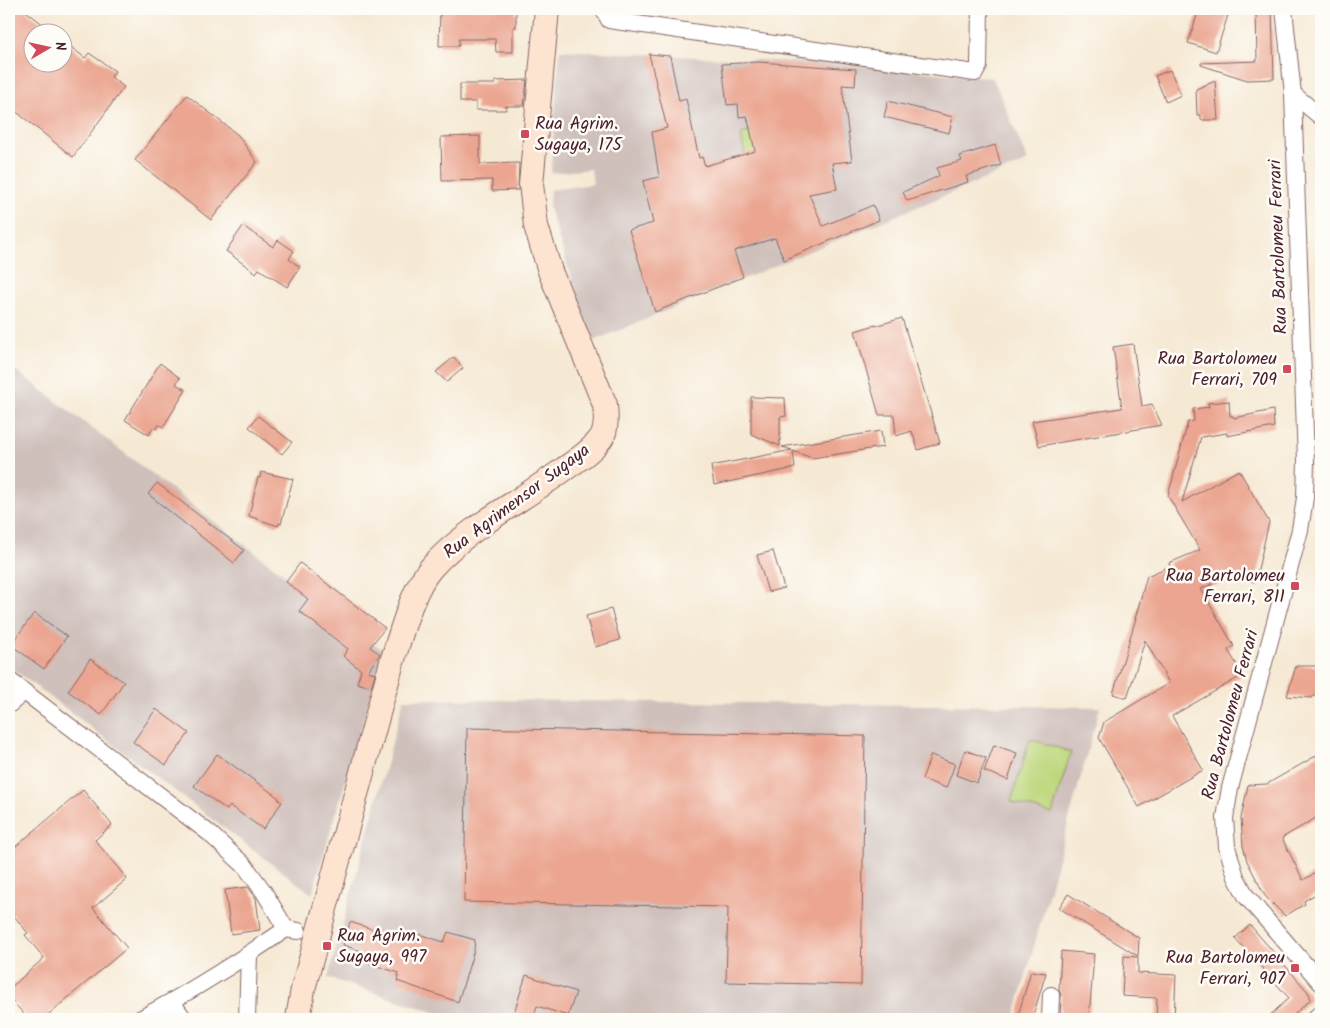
<svg xmlns="http://www.w3.org/2000/svg" width="1330" height="1028" font-family="Kalam,sans-serif">
<style>
.industrial{fill:#cfc0bb}
.green{fill:#bdd77c;stroke:#847b54}
.building{fill:#eba590}
.lines{fill:none;stroke-linecap:round;stroke-linejoin:round}
.street-casing{stroke:#866666;stroke-width:18}
.secondary-casing{stroke:#866666;stroke-width:26}
.street{stroke:#fff;stroke-width:16}
.secondary{stroke:#fde4d1;stroke-width:24}
.poi-dot{fill:#d1495b;stroke:#fdfcf7;stroke-width:2}
.labels{text-anchor:middle;dominant-baseline:central;stroke-width:5;stroke-linejoin:round;paint-order:stroke}
.poi-label{font-size:18px;fill:#4a1f2b;stroke:#fdfcf7;text-anchor:end}
.street-label{font-size:18px;fill:#4a1f2b;stroke:#fdfcf7}
</style>
<rect width="100%" height="100%" fill="#fdfcf7"/>
<filter id="ink" filterUnits="userSpaceOnUse"><feTurbulence type="fractalNoise" baseFrequency=".02" numOctaves="2"/><feDisplacementMap in="SourceGraphic" scale="10" xChannelSelector="R" yChannelSelector="G"/><feConvolveMatrix kernelMatrix="1 2 1 2 8 2 1 2 1" color-interpolation-filters="sRGB"/></filter>
<filter id="wash" filterUnits="userSpaceOnUse"><feTurbulence type="fractalNoise" baseFrequency=".0096" numOctaves="4" result="noise"/><feDisplacementMap in="SourceGraphic" scale="20" xChannelSelector="R" yChannelSelector="G"/><feGaussianBlur stdDeviation="1.12" result="paint"/><feColorMatrix in="noise" values="0 0 0 0 0 0 0 0 0 0 0 0 0 0 0 0 0 1.4 0 .05"/><feComposite in="paint" operator="in"/></filter>
<g filter="url(#wash)">
<rect width="100%" height="100%" fill="#f6e9d4"/>
<!-- industrial -->
<g class="industrial">
<path d="M 560,50 L 838,64 L 993,78 L 1028,161 L 593,341 L 590,335 L 549,208 L 550,190 L 593,184 L 591,169 L 551,173 L 556,97 Z"/>
<path d="M 9,365 L 384,651 L 312,894 L 9,666 Z"/>
<path d="M 404,699 L 1100,707 L 1014,1019 L 456,1019 L 328,978 Z"/>
</g>
<!-- green -->
<g class="green">
<path d="M 763,129 L 748,172 L 741,134 Z"/>
<path d="M 1030,739 L 1071,752 L 1052,814 L 1011,802 Z"/>
</g>
<g id="blocks">
<!-- building -->
<g class="building">
<path d="M 9,9 L 23,9 L 53,32 L 32,32 L 32,62 L 62,62 L 62,40 L 85,58 L 89,53 L 115,71 L 111,77 L 124,87 L 73,157 L 9,106 Z"/>
<path d="M 440,9 L 516,9 L 516,27 L 513,27 L 513,52 L 496,52 L 495,39 L 459,39 L 459,46 L 439,46 Z"/>
<path d="M 1199,9 L 1230,9 L 1216,52 L 1188,43 Z"/>
<path d="M 1256,9 L 1272,9 L 1274,79 L 1247,80 L 1201,65 L 1201,63 L 1257,61 Z"/>
<path d="M 649,54 L 670,56 L 679,101 L 686,99 L 699,158 L 702,157 L 705,166 L 755,151 L 747,116 L 739,117 L 738,104 L 727,105 L 722,64 L 759,62 L 856,69 L 855,86 L 842,85 L 852,161 L 832,163 L 837,189 L 809,194 L 823,226 L 873,205 L 879,220 L 784,260 L 775,238 L 734,251 L 743,277 L 655,312 L 629,230 L 653,223 L 643,181 L 659,177 L 652,132 L 667,128 Z"/>
<path d="M 1170,70 L 1181,95 L 1166,102 L 1155,76 Z"/>
<path d="M 527,80 L 524,106 L 506,106 L 506,110 L 476,110 L 476,102 L 460,102 L 460,84 L 495,84 L 495,81 Z"/>
<path d="M 1215,81 L 1218,120 L 1201,120 L 1201,115 L 1197,115 L 1196,89 Z"/>
<path d="M 187,95 L 238,135 L 257,162 L 211,220 L 135,160 Z"/>
<path d="M 888,101 L 953,117 L 949,133 L 884,117 Z"/>
<path d="M 480,136 L 480,164 L 519,163 L 518,190 L 492,191 L 492,180 L 442,181 L 441,137 Z"/>
<path d="M 995,145 L 1001,165 L 966,176 L 968,182 L 907,201 L 903,192 L 939,176 L 937,168 L 962,161 L 960,156 Z"/>
<path d="M 243,226 L 273,247 L 278,240 L 294,251 L 289,259 L 300,267 L 287,287 L 259,269 L 256,273 L 226,251 Z"/>
<path d="M 902,318 L 940,443 L 918,450 L 912,431 L 896,436 L 894,415 L 879,415 L 855,331 L 875,325 L 875,326 Z"/>
<path d="M 1133,344 L 1142,406 L 1152,404 L 1162,425 L 1039,446 L 1032,421 L 1122,408 L 1113,347 Z"/>
<path d="M 454,357 L 463,368 L 447,382 L 436,372 Z"/>
<path d="M 160,363 L 180,378 L 176,384 L 186,390 L 163,427 L 159,425 L 156,429 L 153,427 L 149,435 L 125,420 Z"/>
<path d="M 751,397 L 785,398 L 786,416 L 780,417 L 780,446 L 751,434 Z"/>
<path d="M 1229,401 L 1230,416 L 1233,416 L 1234,418 L 1273,410 L 1274,427 L 1227,436 L 1227,433 L 1201,437 L 1182,502 L 1239,470 L 1269,522 L 1255,582 L 1232,576 L 1201,589 L 1234,646 L 1228,650 L 1243,675 L 1172,716 L 1203,770 L 1139,807 L 1099,738 L 1104,722 L 1169,683 L 1145,640 L 1127,698 L 1113,694 L 1136,618 L 1135,619 L 1147,576 L 1170,566 L 1169,563 L 1200,550 L 1168,496 L 1188,422 L 1194,421 L 1193,409 L 1209,407 L 1208,403 Z"/>
<path d="M 258,416 L 292,442 L 282,454 L 249,427 Z"/>
<path d="M 881,431 L 883,447 L 812,458 L 793,451 L 795,468 L 714,485 L 711,466 L 792,450 L 782,447 Z"/>
<path d="M 261,472 L 293,479 L 281,524 L 279,523 L 278,526 L 249,516 L 258,477 L 260,478 Z"/>
<path d="M 157,483 L 244,550 L 234,563 L 148,494 Z"/>
<path d="M 773,551 L 784,588 L 768,592 L 757,555 Z"/>
<path d="M 300,563 L 385,628 L 370,647 L 380,654 L 368,671 L 375,673 L 371,687 L 357,683 L 361,670 L 343,656 L 348,649 L 299,611 L 308,599 L 286,582 Z"/>
<path d="M 611,609 L 620,640 L 595,647 L 586,616 Z"/>
<path d="M 34,613 L 67,636 L 44,669 L 11,645 Z"/>
<path d="M 90,659 L 124,682 L 101,715 L 68,691 Z"/>
<path d="M 1296,666 L 1321,666 L 1321,692 L 1311,698 L 1287,696 Z"/>
<path d="M 156,709 L 189,733 L 166,765 L 133,742 Z"/>
<path d="M 467,728 L 865,736 L 861,985 L 726,982 L 728,907 L 464,902 Z"/>
<path d="M 994,745 L 1017,753 L 1008,780 L 984,771 Z"/>
<path d="M 965,750 L 986,758 L 977,783 L 956,775 Z"/>
<path d="M 1321,753 L 1321,815 L 1282,838 L 1303,880 L 1321,870 L 1321,891 L 1304,901 L 1305,904 L 1285,916 L 1265,896 L 1247,861 L 1243,846 L 1241,818 L 1248,785 L 1267,784 Z"/>
<path d="M 217,754 L 279,798 L 278,800 L 282,802 L 263,829 L 230,806 L 227,810 L 194,786 Z"/>
<path d="M 931,755 L 955,764 L 946,788 L 922,779 Z"/>
<path d="M 83,790 L 112,825 L 95,840 L 127,879 L 93,908 L 127,948 L 43,1019 L 28,1019 L 9,997 L 9,989 L 44,958 L 25,935 L 28,933 L 9,910 L 9,852 Z"/>
<path d="M 248,887 L 256,898 L 260,930 L 231,934 L 225,890 Z"/>
<path d="M 1068,894 L 1139,938 L 1138,956 L 1059,908 Z"/>
<path d="M 350,922 L 409,941 L 412,932 L 444,942 L 448,932 L 475,940 L 474,950 L 458,1002 L 397,981 L 399,973 L 358,960 L 361,951 L 343,945 Z"/>
<path d="M 1250,925 L 1308,992 L 1310,996 L 1310,1000 L 1289,1019 L 1266,1019 L 1289,998 L 1235,938 Z"/>
<path d="M 1061,951 L 1094,954 L 1089,1019 L 1060,1019 L 1061,995 L 1059,990 Z"/>
<path d="M 1124,956 L 1138,957 L 1138,973 L 1176,975 L 1174,1019 L 1156,1019 L 1157,998 L 1122,996 Z"/>
<path d="M 1031,971 L 1046,973 L 1032,1019 L 1017,1019 Z"/>
<path d="M 526,975 L 576,992 L 568,1016 L 537,1006 L 533,1019 L 512,1019 Z"/>
</g>
</g>
</g>
<g filter="url(#ink)">
<use href="#blocks" fill-opacity="0" stroke="#866666" stroke-width="1"/>
<g class="lines">
<!-- street casing -->
<g class="street-casing">
<g id="street">
<path d="M 603,9 L 609,20 L 975,73 L 979,66 L 980,9"/>
<path d="M 1284,9 L 1293,94 L 1306,461 L 1305,498 L 1300,530 L 1230,788 L 1225,818 L 1227,847 L 1236,877 L 1246,896 L 1321,983"/>
<path d="M 1293,94 L 1321,117"/>
<path d="M 9,680 L 209,833 L 245,866 L 264,892 L 286,929"/>
<path d="M 9,705 L 24,692"/>
<path d="M 172,1002 L 184,1019"/>
<path d="M 140,1019 C 190,992 239,961 286,929 L 298,931"/>
<path d="M 247,1019 L 249,954"/>
<path d="M 1050,1019 L 1051,995"/>
<path d="M 1314,1019 L 1321,1013"/>
</g>
</g>
<!-- secondary casing -->
<g class="secondary-casing">
<path id="secondary" d="M 298,1019 L 303,989 L 392,662 C 401,634 412,590 431,568 C 444,553 459,541 474,530 C 503,509 534,491 563,470 C 576,461 595,449 603,435 C 607,426 606,414 605,405 L 550,271 L 536,226 L 531,184 L 547,9"/>
</g>
<!-- street -->
<use href="#street" class="street"/>
<!-- secondary -->
<use href="#secondary" class="secondary"/>
</g>
</g>
<!-- markers -->
<g class="poi-dot">
<rect x="520" y="129" width="10" height="10" rx="2.5"/>
<rect x="1282" y="364" width="10" height="10" rx="2.5"/>
<rect x="1290" y="581" width="10" height="10" rx="2.5"/>
<rect x="322" y="941" width="10" height="10" rx="2.5"/>
<rect x="1290" y="963" width="10" height="10" rx="2.5"/>
</g>
<g class="labels">
<!-- poi labels -->
<g class="poi-label">
<text x="535" y="124" text-anchor="start">Rua Agrim.<tspan x="535" dy="21">Sugaya, 175</tspan></text>
<text x="1277" y="359">Rua Bartolomeu<tspan x="1277" dy="21">Ferrari, 709</tspan></text>
<text x="1285" y="576">Rua Bartolomeu<tspan x="1285" dy="21">Ferrari, 811</tspan></text>
<text x="337" y="936" text-anchor="start">Rua Agrim.<tspan x="337" dy="21">Sugaya, 997</tspan></text>
<text x="1285" y="958">Rua Bartolomeu<tspan x="1285" dy="21">Ferrari, 907</tspan></text>
</g>
<!-- street labels -->
<g class="street-label">
<text transform="translate(1279 247) rotate(-92)">Rua Bartolomeu Ferrari</text>
<text transform="translate(517 502) rotate(-37)">Rua Agrimensor Sugaya</text>
<text transform="translate(1231 715) rotate(-75)">Rua Bartolomeu Ferrari</text>
</g>
</g>
<!-- margin -->
<rect width="1330" height="1028" fill="none" stroke="#fdfcf7" stroke-width="30"/>
<!-- north arrow -->
<g transform="translate(48 48) rotate(81)"><circle r="24" fill="#fdfcf7" stroke="#b5a4a5"/>
<path d="M0-4L9 19L0 12L-9 19Z" fill="#d1495b"/>
<text y="-8" font-size="14" font-weight="bold" text-anchor="middle" fill="#4a1f2b">N</text>
</g>
</svg>
